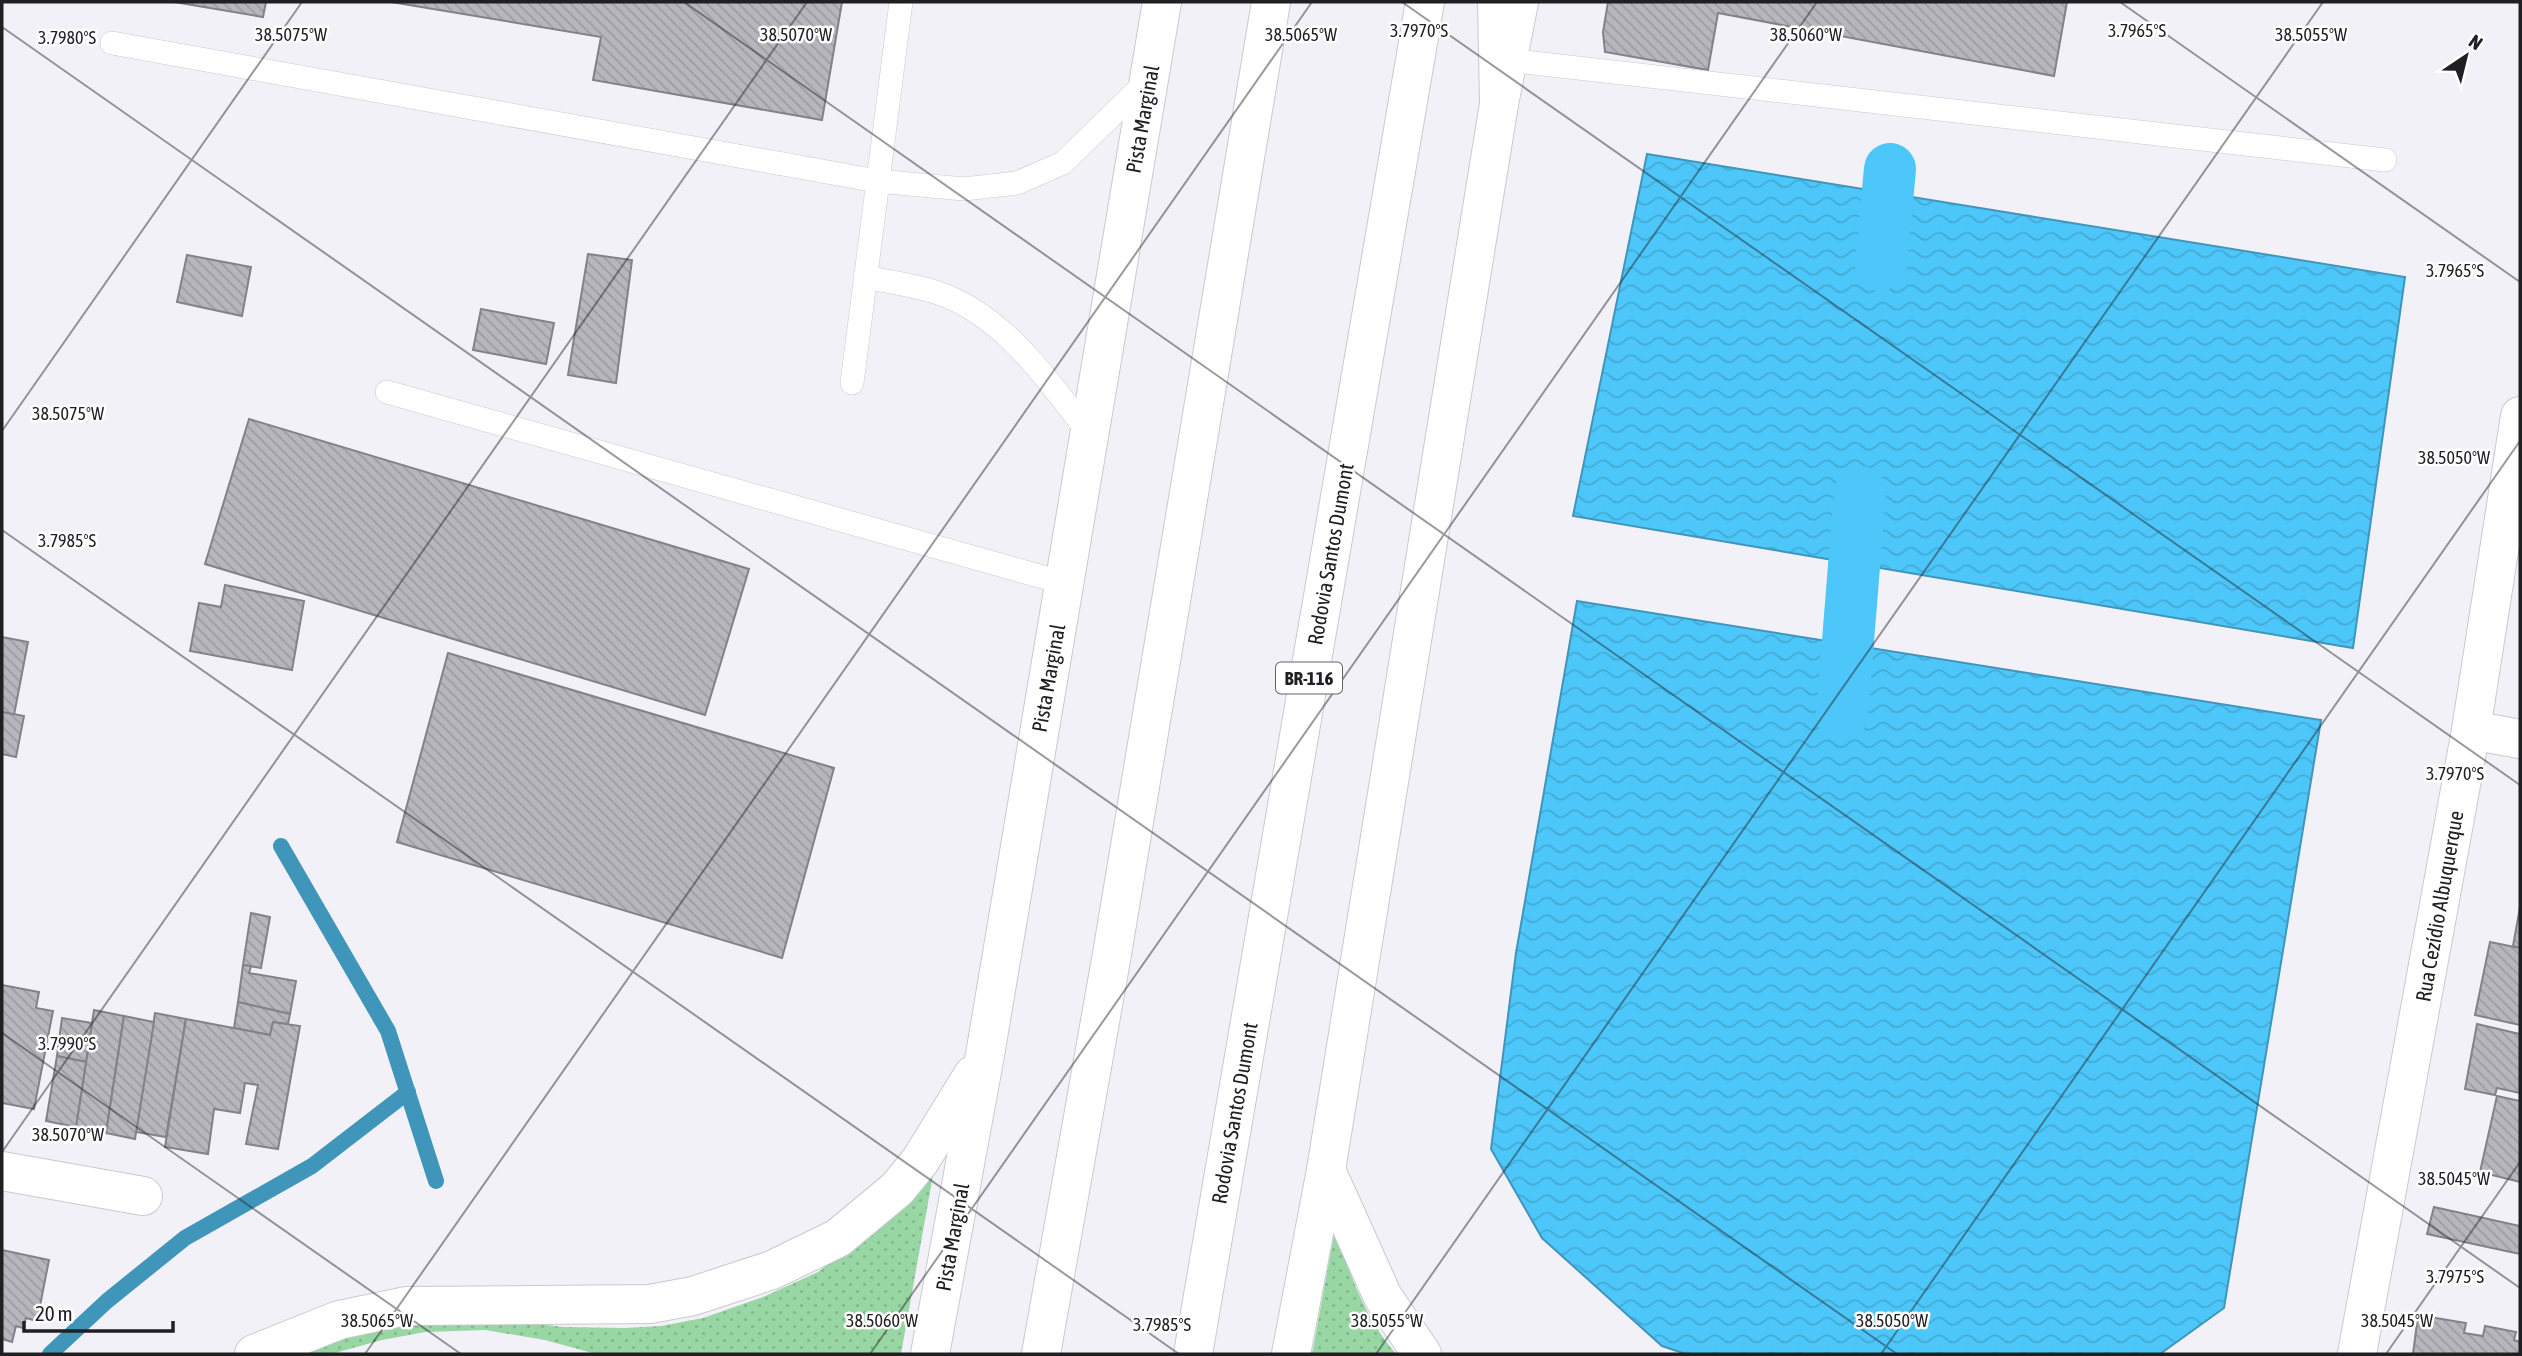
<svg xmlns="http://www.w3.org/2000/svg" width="2522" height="1356" font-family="'Asap Condensed',sans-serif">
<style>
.grass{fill:url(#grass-dots)}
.water{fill:url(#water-waves);stroke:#4095ba;stroke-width:2}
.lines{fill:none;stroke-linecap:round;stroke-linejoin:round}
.stream{stroke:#4095ba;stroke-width:16}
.canal{stroke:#4dc7fa;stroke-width:52}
.building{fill:url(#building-back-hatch);stroke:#838289;stroke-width:2}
.lane-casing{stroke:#cac9d0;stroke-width:24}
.street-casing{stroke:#cac9d0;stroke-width:40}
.primary-casing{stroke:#cac9d0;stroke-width:40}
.highway-casing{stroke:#cac9d0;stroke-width:40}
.lane{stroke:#fff;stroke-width:23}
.street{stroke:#fff;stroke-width:38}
.primary{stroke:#fff;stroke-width:38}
.highway{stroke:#fff;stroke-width:38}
.ticks{fill:none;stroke:#202023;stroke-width:2;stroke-opacity:0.45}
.labels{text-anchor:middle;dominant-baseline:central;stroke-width:5;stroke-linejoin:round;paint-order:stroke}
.shield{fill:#fff;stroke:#636365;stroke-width:2}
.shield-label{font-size:19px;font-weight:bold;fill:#202023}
.street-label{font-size:21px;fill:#202023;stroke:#fff}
.ticks-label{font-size:18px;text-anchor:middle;fill:#202023;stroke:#fff;stroke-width:5;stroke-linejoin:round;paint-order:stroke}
</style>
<defs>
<pattern id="grass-dots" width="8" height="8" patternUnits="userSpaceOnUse" patternTransform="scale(1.75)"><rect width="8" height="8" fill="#98d6a3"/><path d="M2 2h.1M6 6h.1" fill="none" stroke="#83b78c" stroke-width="1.8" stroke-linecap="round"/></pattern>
<pattern id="water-waves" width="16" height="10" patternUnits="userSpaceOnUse" patternTransform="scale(1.75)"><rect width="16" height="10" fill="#4dc7fa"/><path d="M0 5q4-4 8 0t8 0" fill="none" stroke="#43abd6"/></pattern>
<pattern id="building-back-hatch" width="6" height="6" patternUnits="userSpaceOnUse" patternTransform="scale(1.75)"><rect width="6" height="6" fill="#b7b6bd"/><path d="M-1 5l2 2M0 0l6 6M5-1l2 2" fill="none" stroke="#9d9ca2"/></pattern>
</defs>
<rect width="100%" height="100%" fill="#f2f1f8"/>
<!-- grass -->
<g class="grass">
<path d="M 935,1164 L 901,1354 L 596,1354 L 545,1340 L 485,1330 L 425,1332 L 382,1340 L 331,1354 L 290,1354 L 377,1324 L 498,1319 L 563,1327 L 625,1328 L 661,1326 L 703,1318 L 763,1297 L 818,1272 L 875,1225 Z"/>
<path d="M 1335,1229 C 1350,1274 1364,1317 1396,1354 L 1312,1354 Z"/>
</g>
<!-- water -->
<g class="water">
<path d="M 1647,154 L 2405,277 L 2353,648 L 1573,516 Z"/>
<path d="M 1577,601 L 2321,720 L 2224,1308 L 2160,1354 L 1686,1354 L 1662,1346 L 1542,1238 L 1491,1149 L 1516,953 Z"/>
</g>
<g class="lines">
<!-- stream -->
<g class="stream">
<path d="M 281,846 L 388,1031 L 436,1181"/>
<path d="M 50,1354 L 107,1301 L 185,1238 L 312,1166 L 408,1092"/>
</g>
<!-- canal -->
<g class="canal">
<path d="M 1881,265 L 1890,169"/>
<path d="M 1842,715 L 1860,492"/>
</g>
</g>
<!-- building -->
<g class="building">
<path d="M 174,2 L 266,2 L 263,17 Z"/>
<path d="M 391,2 L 842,2 L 822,120 L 593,80 L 601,37 Z"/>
<path d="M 1608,2 L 2067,2 L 2054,76 L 1718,13 L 1708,70 L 1605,52 L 1603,32 Z"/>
<path d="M 588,254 L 632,260 L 616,383 L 568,375 Z"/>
<path d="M 187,255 L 251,267 L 242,316 L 177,302 Z"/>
<path d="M 481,309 L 554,323 L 546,364 L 473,350 Z"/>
<path d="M 249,419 L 749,569 L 705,715 L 205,564 Z"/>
<path d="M 225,585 L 304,601 L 292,670 L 190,651 L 199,603 L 221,607 Z"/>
<path d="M 2,637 L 28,642 L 14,715 L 2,712 Z"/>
<path d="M 448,653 L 834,768 L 782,958 L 397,842 Z"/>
<path d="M 2,712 L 24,716 L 16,757 L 2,754 Z"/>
<path d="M 2520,907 L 2520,948 L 2513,946 Z"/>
<path d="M 251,913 L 270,917 L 261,968 L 243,965 Z"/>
<path d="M 2490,942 L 2520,948 L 2520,1025 L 2475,1015 Z"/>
<path d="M 243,965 L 251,966 L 249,973 L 296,981 L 290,1014 L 238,1002 Z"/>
<path d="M 2,985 L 39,992 L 36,1008 L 53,1011 L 34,1109 L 2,1103 Z"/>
<path d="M 238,1002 L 290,1014 L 288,1024 L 273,1022 L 270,1035 L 234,1028 Z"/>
<path d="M 94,1010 L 124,1016 L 106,1133 L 76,1127 Z"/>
<path d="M 155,1013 L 186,1019 L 166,1137 L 136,1132 Z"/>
<path d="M 124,1016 L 154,1022 L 135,1139 L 106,1133 Z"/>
<path d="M 62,1018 L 92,1023 L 86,1062 L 57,1056 Z"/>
<path d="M 186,1019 L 270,1035 L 273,1022 L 300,1026 L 278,1149 L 246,1144 L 258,1085 L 245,1083 L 240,1113 L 214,1109 L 208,1154 L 165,1147 Z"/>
<path d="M 2477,1024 L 2520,1034 L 2520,1093 L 2497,1088 L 2495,1095 L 2465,1089 Z"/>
<path d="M 57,1056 L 86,1062 L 76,1127 L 46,1121 Z"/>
<path d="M 2497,1096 L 2520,1101 L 2520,1182 L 2480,1172 Z"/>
<path d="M 2434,1207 L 2520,1226 L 2520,1254 L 2427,1234 Z"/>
<path d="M 2,1250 L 49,1260 L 37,1321 L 26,1318 L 23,1328 L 16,1326 L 12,1342 L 2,1339 Z"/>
<path d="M 2418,1315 L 2466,1323 L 2464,1333 L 2483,1336 L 2485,1326 L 2516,1332 L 2514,1340 L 2520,1342 L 2520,1354 L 2413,1354 Z"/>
</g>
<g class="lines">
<!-- lane casing -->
<g class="lane-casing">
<g id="lane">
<path d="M 112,43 L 877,181 L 964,189 L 1017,183 L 1063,163 L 1147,81"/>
<path d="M 1508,60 L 2385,160"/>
<path d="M 865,277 C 889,282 915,285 938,293 C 1004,315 1048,381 1089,433"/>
<path d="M 852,383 L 901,2"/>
<path d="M 387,392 L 1064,583"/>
</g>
</g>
<!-- street casing -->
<g class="street-casing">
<g id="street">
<path d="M 2471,730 L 2520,739"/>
<path d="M 2,1171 L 143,1196"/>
<path d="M 2357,1354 L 2471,730 L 2520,416"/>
</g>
</g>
<!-- primary casing -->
<g class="primary-casing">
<g id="primary">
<path d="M 1326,1170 L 1383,1297 L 1422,1354"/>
<path d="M 254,1354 L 339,1320 L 406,1306 L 650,1304 L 693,1296 L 772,1270 L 838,1238 L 897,1189 L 920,1161 L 973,1075"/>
<path d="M 930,1354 L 985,1055 L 1162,2"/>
<path d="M 1291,1354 L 1326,1170 L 1499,104 L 1519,2"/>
</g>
</g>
<!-- highway casing -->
<g class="highway-casing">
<g id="highway">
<path d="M 1497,2 L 1499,104"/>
<path d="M 1041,1354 L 1112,954 L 1271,2"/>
<path d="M 1193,1354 L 1425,2"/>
</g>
</g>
<!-- lane -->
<use href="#lane" class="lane"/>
<!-- street -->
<use href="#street" class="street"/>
<!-- primary -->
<use href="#primary" class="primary"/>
<!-- highway -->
<use href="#highway" class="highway"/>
</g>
<!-- ticks -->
<path class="ticks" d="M 684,2 L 2520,1288M 1402,2 L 2520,785M 2120,2 L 2520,282M 2,27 L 1897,1354M 2,431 L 302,2M 2,530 L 1179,1354M 2,1033 L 461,1354M 2,1152 L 807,2M 365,1354 L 1312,2M 870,1354 L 1817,2M 1376,1354 L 2323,2M 1881,1354 L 2520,441M 2386,1354 L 2520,1162"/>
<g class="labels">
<!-- shield labels -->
<rect class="shield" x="1276" y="662.5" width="66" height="31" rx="5"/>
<g class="shield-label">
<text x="1309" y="678">BR-116</text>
</g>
<!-- street labels -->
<g class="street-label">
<text transform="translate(1142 119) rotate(-80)">Pista Marginal</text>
<text transform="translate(1330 554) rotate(-80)">Rodovia Santos Dumont</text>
<text transform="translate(1048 678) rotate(-80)">Pista Marginal</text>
<text transform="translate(2439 906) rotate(-80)">Rua Cezídio Albuquerque</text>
<text transform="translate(1234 1113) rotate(-80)">Rodovia Santos Dumont</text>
<text transform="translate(952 1237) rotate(-80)">Pista Marginal</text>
</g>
</g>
<g class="ticks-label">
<text x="2137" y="37">3.7965°S</text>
<text x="1419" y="37">3.7970°S</text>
<text x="291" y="41">38.5075°W</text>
<text x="796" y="41">38.5070°W</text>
<text x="1301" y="41">38.5065°W</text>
<text x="1806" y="41">38.5060°W</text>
<text x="2311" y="41">38.5055°W</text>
<text x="67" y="44">3.7980°S</text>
<text x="2455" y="277">3.7965°S</text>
<text x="68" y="420">38.5075°W</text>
<text x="2454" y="464">38.5050°W</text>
<text x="67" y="547">3.7985°S</text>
<text x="2455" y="780">3.7970°S</text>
<text x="67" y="1050">3.7990°S</text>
<text x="68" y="1141">38.5070°W</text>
<text x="2454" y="1185">38.5045°W</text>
<text x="2455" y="1283">3.7975°S</text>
<text x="377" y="1327">38.5065°W</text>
<text x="882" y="1327">38.5060°W</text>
<text x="1387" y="1327">38.5055°W</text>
<text x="1892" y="1327">38.5050°W</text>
<text x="2397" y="1327">38.5045°W</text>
<text x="1162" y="1331">3.7985°S</text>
</g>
<!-- border -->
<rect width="2522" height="1356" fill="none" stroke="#202023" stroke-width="7"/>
<!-- north arrow -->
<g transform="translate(2466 56) rotate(35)" stroke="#ffffff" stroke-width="5" paint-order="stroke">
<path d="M0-5L12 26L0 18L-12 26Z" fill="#202023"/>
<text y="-10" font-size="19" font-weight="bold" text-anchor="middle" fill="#202023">N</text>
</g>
<!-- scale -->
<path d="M24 1321v10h149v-10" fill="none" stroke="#202023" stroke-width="3.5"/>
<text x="35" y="1321" font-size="21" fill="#202023" stroke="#ffffff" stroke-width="5" paint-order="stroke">20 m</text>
</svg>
